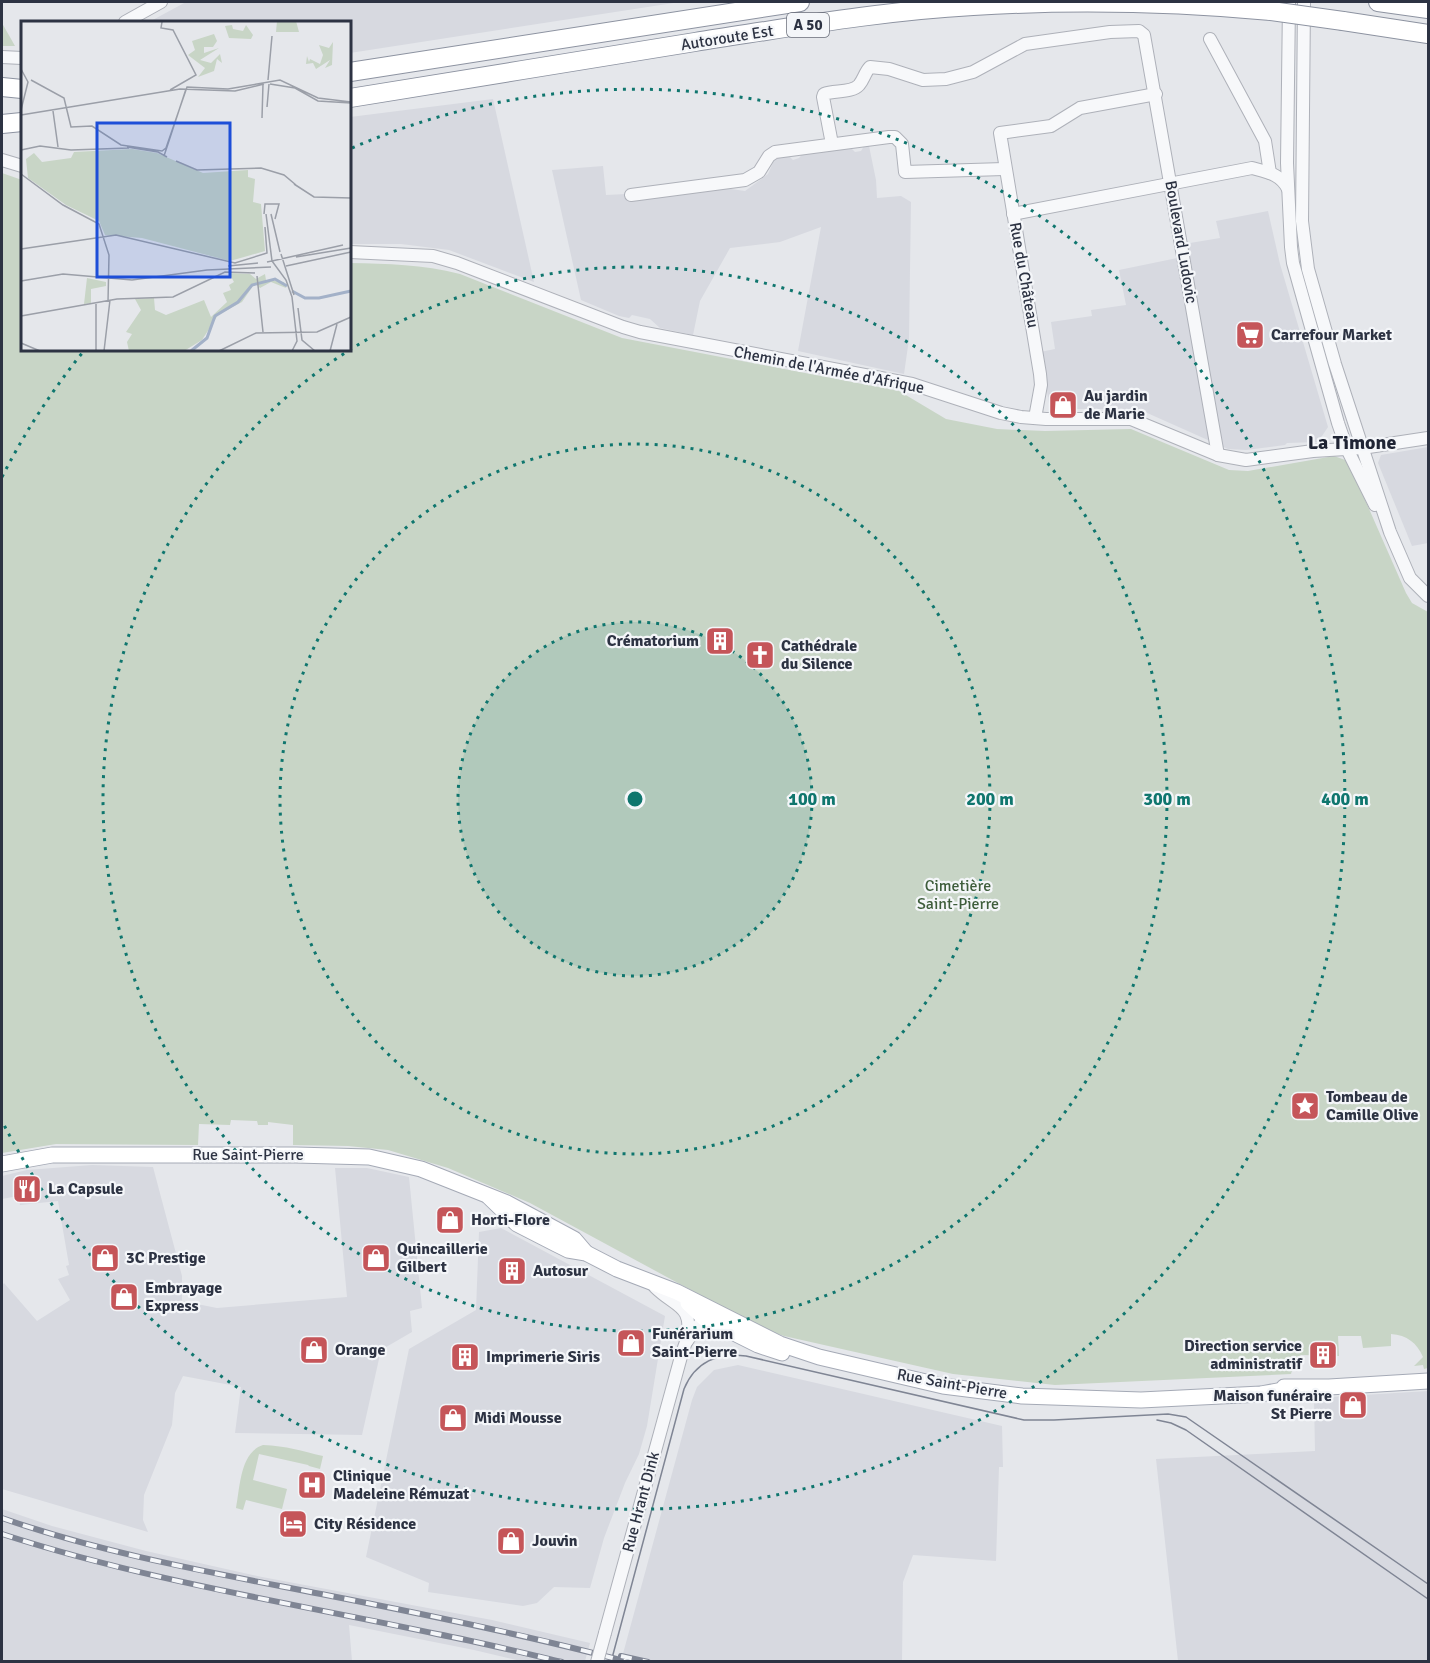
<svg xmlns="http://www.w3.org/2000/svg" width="1430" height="1663" font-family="Signika,sans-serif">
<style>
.built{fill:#d7d9e0}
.green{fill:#c8d5c6}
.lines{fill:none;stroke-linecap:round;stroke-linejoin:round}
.minor-casing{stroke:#aeb1b9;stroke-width:14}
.major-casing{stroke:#a5aab6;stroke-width:17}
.highway-casing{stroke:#8d93a1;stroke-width:20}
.minor{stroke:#f7f8fa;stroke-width:12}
.major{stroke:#fff;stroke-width:15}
.highway{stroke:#fff;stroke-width:18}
.tram{stroke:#7f8594;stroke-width:1.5}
.rail-casing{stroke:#7f8594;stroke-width:6}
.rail{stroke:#f4f6f9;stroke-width:4;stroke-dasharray:11;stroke-linecap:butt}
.minor-bridge-casing{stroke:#aeb1b9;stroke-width:14;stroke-linecap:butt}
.highway-bridge-casing{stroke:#8d93a1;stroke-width:20;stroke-linecap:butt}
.minor-bridge{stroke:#f7f8fa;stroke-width:12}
.highway-bridge{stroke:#fff;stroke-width:18}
.ring{fill:none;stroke:#0f766e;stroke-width:3;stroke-dasharray:3 6}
.labels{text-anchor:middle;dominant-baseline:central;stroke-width:4.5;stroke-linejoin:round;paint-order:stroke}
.shield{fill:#f4f6f9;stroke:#696e7a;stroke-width:1.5}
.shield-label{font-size:15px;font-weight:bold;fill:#2d3343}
.street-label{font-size:16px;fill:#2d3343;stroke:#f4f6f9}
.poi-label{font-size:16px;font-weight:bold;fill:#2d3343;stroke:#f4f6f9;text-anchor:start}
.park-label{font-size:16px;fill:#3e5d3b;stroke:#f4f6f9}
.quarter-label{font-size:20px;font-weight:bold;fill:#1f2434;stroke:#f4f6f9}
.inset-river{fill:none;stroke:#a3b1c8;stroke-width:3}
.inset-road{fill:none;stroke:#9b9fa8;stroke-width:1.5}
.view{fill:#1d4ed8;fill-opacity:0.15;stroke:#1d4ed8;stroke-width:3}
.inset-edge{fill:none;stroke:#2d3343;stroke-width:3}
.centre{fill:#0f766e;stroke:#f4f6f9;stroke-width:3}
.ring-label{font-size:18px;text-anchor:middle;font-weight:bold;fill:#0f766e;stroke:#f4f6f9;stroke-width:4.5;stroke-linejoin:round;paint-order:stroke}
</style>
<rect width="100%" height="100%" fill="#e5e7eb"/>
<!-- built -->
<g class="built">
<path d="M 186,2 L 680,2 L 350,53 L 350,22 L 149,22 Z"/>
<path d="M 493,99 L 534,282 L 449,250 L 401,244 L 350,244 L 350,117 Z"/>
<path d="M 864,146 L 869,146 L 876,180 L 877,198 L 901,196 L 911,202 L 909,339 L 904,374 L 798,351 L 821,227 L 780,242 L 730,248 L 700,301 L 693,335 L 660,328 L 650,319 L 632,315 L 629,318 L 619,316 L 581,300 L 552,170 L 603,166 L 606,195 L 626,194 L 627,201 L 724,188 L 745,191 L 768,174 L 776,156 L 788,155 L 793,160 L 799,158 L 804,152 L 851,148 L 855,152 L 861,151 Z"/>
<path d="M 1268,211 L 1280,264 L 1328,427 L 1318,442 L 1287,443 L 1285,445 L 1246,450 L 1228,449 L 1145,412 L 1110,409 L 1050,409 L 1040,352 L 1055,349 L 1051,322 L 1092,316 L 1091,310 L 1126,305 L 1119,270 L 1187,256 L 1190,243 L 1220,238 L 1216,221 Z"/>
<path d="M 1428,447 L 1428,543 L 1412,546 L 1378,463 L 1381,455 Z"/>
<path d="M 92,1165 L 153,1167 L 182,1276 L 182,1301 L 217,1308 L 347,1297 L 335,1168 L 367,1168 L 409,1177 L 422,1308 L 410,1311 L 412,1332 L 381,1350 L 362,1435 L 235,1433 L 241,1387 L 183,1376 L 175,1393 L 172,1425 L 144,1495 L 143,1520 L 148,1532 L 2,1489 L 2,1286 L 4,1283 L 37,1321 L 70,1300 L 58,1279 L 69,1275 L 66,1266 L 69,1265 L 58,1201 L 20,1205 L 18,1196 L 2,1199 L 2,1176 L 27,1170 Z"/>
<path d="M 501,1228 L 665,1316 L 647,1426 L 639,1454 L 625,1483 L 604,1538 L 590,1588 L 554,1587 L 537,1603 L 523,1606 L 428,1592 L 429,1583 L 366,1557 L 409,1349 L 476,1310 L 479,1232 Z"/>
<path d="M 738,1365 L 1002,1426 L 1003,1467 L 999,1467 L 996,1561 L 913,1555 L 903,1582 L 902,1661 L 621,1661 L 692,1400 L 697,1387 L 714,1370 Z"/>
<path d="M 1428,1391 L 1428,1661 L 1178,1661 L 1156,1459 L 1315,1451 L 1314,1398 Z"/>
<path d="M 2,1509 L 52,1526 L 146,1551 L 262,1577 L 492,1620 L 590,1643 L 585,1661 L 521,1661 L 474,1650 L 349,1625 L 352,1661 L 2,1661 Z"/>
</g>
<!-- green -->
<g class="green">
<path d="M 2,23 L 15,46 L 2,46 Z"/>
<path d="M 2,173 L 22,180 L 22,350 L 350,350 L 350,263 C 388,264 422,264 460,274 L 622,338 L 899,391 L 946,419 L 997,429 L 1045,431 L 1131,429 L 1229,470 L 1248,471 L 1334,456 L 1348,461 L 1406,593 L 1412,603 L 1428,612 L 1428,1368 L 1424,1369 L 1423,1365 L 1414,1366 L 1423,1357 C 1417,1343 1407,1335 1391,1334 L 1391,1346 L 1363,1348 L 1361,1336 L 1338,1336 L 1339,1356 L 1301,1355 L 1294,1363 L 1291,1374 L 1055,1385 L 953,1374 L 784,1336 L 763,1329 L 530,1203 L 448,1168 L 388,1150 L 348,1146 L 293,1145 L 293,1125 L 268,1122 L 268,1125 L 258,1125 L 257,1121 L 231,1120 L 230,1125 L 199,1124 L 198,1145 L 56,1144 L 2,1153 Z"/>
<path d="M 263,1445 C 287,1446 301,1451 323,1456 L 320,1469 L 309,1466 L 308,1465 L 259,1454 L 253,1480 L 287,1489 L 282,1509 L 246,1500 L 243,1510 L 236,1508 C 240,1488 240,1452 263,1445 Z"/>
</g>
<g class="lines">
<!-- minor casing -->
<g class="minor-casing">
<g id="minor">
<path d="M 1289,2 L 1287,163 L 1291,247 L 1293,263 L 1338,423 L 1347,449 L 1375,505"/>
<path d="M 1304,2 L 1302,221 L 1308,269 L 1335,364 L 1390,532 L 1410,578 L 1428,596"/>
<path d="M 125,22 L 161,2"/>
<path d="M 1210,39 L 1265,141 L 1270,173"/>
<path d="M 2,57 L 22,58"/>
<path d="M 832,144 L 823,97 L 824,94 C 834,90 852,93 859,85 C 864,79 865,72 870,67 L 889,69 L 923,80 L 946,79 L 973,72 L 1025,44 L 1110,32 L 1139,31 L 1144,35 L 1218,455"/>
<path d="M 2,160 L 22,166"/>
<path d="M 631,195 L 745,180 L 759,172 L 769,156 L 775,152 L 889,137 L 895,137 L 902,144 L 905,172 L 1004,169"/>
<path d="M 1013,214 L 1252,168 C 1267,172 1281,174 1288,189"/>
<path d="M 350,252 L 433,256 L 457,263 L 623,327 L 640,332 L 912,384 L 1001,413 L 1021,417 L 1046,419 L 1131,419 L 1218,455 L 1246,460 L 1313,451 L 1362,448 L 1428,438"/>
<path d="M 1035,418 L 1041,385 L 1040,374 L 1000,133 L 1051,126 L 1080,108 L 1156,94"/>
<path d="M 655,1287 C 676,1308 694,1304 687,1341"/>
<path d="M 605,1633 L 682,1353 L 686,1342 L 708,1313"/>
</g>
</g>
<!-- major casing -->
<g class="major-casing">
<g id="major">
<path d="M 2,1164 L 52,1155 L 296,1155 L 369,1157 L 421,1169 L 507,1203 L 574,1239 L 586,1253"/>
<path d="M 489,1197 L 517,1224 L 556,1244 L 568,1250 L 586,1253 L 617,1269 L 677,1292 L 780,1344 L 819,1357 L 943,1386 L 1022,1396 L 1141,1400 L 1261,1394 L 1294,1388"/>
<path d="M 688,1303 L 704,1318 L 758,1345 L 782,1353"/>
<path d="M 1284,1387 L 1329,1387 L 1428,1381"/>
</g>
</g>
<!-- highway casing -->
<g class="highway-casing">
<g id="highway">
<path d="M 1378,2 L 1428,9"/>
<path d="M 1343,21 L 1428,34"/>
<path d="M 350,72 L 800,2"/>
<path d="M 2,87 L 22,89"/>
<path d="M 350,98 C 465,79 580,61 695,42 C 787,28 880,11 973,6 C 1072,0 1172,2 1271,11"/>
<path d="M 2,124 L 22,122"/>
</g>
</g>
<!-- minor -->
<use href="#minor" class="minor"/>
<!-- major -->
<use href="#major" class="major"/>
<!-- highway -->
<use href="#highway" class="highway"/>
<!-- tram -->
<g class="tram">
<path d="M 1157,1420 L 1171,1423 L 1186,1430 L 1428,1599"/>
<path d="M 611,1662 L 684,1389 C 695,1362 718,1352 746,1356 L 1024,1420 L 1054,1420 L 1168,1414 L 1186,1417 L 1428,1584"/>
</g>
<!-- rail casing -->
<g class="rail-casing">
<g id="rail">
<path d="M 2,1518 C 105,1554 214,1573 321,1594 C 424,1614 527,1635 628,1662"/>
<path d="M 2,1534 C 144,1580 291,1603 437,1634 C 479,1642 520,1652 562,1662"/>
<path d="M 621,1656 L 648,1662"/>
</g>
</g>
<!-- rail -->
<use href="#rail" class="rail"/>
<!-- minor-bridge casing -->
<g class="minor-bridge-casing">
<path id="minor-bridge" d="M 597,1662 L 605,1633"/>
</g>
<!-- highway-bridge casing -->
<g class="highway-bridge-casing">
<path id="highway-bridge" d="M 1271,11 L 1343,21"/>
</g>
<!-- minor-bridge -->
<use href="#minor-bridge" class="minor-bridge"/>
<!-- highway-bridge -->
<use href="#highway-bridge" class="highway-bridge"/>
</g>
<!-- distance rings -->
<circle cx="635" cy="799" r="177" fill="#0f766e" fill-opacity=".12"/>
<g class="ring">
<circle cx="635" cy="799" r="177"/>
<circle cx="635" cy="799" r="355"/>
<circle cx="635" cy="799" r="532"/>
<path d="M2 477A710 710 0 0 1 83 352M352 148A710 710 0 1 1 2 1121"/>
</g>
<!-- icons -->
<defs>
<g id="supermarket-square" transform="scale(1.5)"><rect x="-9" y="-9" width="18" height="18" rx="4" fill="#c55559" stroke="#f4f6f9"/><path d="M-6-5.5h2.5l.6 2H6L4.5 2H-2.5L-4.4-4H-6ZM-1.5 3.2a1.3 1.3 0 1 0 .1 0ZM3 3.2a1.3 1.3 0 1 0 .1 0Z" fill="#fff"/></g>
<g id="shop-square" transform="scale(1.5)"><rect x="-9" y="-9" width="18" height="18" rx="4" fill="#c55559" stroke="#f4f6f9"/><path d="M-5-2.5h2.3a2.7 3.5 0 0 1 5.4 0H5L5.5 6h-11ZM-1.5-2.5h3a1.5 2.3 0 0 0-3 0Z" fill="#fff"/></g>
<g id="building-square" transform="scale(1.5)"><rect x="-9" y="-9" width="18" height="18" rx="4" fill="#c55559" stroke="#f4f6f9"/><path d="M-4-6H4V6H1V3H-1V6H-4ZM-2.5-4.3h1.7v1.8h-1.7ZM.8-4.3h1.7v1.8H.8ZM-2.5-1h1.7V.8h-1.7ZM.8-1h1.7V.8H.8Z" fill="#fff"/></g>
<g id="church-square" transform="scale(1.5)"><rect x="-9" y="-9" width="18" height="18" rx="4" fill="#c55559" stroke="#f4f6f9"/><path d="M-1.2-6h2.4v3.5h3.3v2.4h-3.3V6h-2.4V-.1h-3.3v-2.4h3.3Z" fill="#fff"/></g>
<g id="sight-square" transform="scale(1.5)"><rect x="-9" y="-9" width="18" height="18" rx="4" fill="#c55559" stroke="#f4f6f9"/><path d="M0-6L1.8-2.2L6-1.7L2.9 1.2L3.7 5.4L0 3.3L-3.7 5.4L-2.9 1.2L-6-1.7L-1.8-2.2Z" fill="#fff"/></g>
<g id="restaurant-square" transform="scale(1.5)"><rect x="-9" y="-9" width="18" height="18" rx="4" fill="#c55559" stroke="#f4f6f9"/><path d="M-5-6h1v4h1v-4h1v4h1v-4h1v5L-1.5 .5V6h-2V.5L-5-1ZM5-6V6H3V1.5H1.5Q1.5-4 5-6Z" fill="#fff"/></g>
<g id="hospital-square" transform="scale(1.5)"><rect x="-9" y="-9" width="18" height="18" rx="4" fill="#c55559" stroke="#f4f6f9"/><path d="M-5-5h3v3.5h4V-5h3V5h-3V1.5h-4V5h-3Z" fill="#fff"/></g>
<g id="hotel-square" transform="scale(1.5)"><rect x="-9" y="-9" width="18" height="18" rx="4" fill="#c55559" stroke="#f4f6f9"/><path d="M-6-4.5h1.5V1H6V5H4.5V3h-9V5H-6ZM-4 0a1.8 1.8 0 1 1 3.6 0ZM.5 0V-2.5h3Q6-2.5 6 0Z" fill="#fff"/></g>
</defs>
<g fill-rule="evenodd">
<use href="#supermarket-square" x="1250" y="335"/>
<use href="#shop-square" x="1063" y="405"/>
<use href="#building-square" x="720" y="641"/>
<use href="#church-square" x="760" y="655"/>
<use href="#sight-square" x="1305" y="1106"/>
<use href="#restaurant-square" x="27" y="1189"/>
<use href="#shop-square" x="450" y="1220"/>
<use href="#shop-square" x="105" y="1258"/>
<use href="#shop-square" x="376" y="1258"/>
<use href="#building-square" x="512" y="1271"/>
<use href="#shop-square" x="124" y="1297"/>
<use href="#shop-square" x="631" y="1343"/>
<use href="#shop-square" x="314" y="1350"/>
<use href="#building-square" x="1323" y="1355"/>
<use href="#building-square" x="465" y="1357"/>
<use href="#shop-square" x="1353" y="1405"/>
<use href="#shop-square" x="453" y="1418"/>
<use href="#hospital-square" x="312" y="1485"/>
<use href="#hotel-square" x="293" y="1524"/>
<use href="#shop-square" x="511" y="1541"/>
</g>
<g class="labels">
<!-- shield labels -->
<rect class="shield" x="787" y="13" width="42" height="24" rx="4.5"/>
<g class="shield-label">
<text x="808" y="25">A 50</text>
</g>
<!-- street labels -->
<g class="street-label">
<text transform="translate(727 38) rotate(-9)">Autoroute Est</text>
<text transform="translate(1181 242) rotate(80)">Boulevard Ludovic</text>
<text transform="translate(1024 275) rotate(80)">Rue du Château</text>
<text transform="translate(829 370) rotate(11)">Chemin de l'Armée d'Afrique</text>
<text x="248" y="1155">Rue Saint-Pierre</text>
<text transform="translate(952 1384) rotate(10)">Rue Saint-Pierre</text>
<text transform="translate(641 1502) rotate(-75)">Rue Hrant Dink</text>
</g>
<!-- poi labels -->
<g class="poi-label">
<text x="1271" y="335">Carrefour Market</text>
<text x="1084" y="396">Au jardin<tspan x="1084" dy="18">de Marie</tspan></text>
<text x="699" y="641" text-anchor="end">Crématorium</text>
<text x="781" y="646">Cathédrale<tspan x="781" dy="18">du Silence</tspan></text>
<text x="1326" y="1097">Tombeau de<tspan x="1326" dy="18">Camille Olive</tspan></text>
<text x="48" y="1189">La Capsule</text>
<text x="471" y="1220">Horti-Flore</text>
<text x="397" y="1249">Quincaillerie<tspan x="397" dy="18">Gilbert</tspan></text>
<text x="126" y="1258">3C Prestige</text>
<text x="533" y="1271">Autosur</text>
<text x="145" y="1288">Embrayage<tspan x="145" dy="18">Express</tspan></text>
<text x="652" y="1334">Funérarium<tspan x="652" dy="18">Saint-Pierre</tspan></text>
<text x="1302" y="1346" text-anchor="end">Direction service<tspan x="1302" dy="18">administratif</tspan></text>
<text x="335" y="1350">Orange</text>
<text x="486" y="1357">Imprimerie Siris</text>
<text x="1332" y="1396" text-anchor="end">Maison funéraire<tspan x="1332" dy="18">St Pierre</tspan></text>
<text x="474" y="1418">Midi Mousse</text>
<text x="333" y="1476">Clinique<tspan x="333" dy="18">Madeleine Rémuzat</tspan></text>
<text x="314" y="1524">City Résidence</text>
<text x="532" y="1541">Jouvin</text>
</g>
<!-- park labels -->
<g class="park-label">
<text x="958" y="886">Cimetière<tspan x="958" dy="18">Saint-Pierre</tspan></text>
</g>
<!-- quarter labels -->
<g class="quarter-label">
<text x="1352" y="442">La Timone</text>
</g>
</g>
<!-- overview -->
<g transform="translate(21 21)">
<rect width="330" height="330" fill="#e5e7eb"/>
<path d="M 256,0 L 275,0 L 278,11 L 255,11 ZM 211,4 L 212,8 L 222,10 L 225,4 L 232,14 L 230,18 L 208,17 L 204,5 ZM 193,13 L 196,20 L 192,26 L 183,26 L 183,32 L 198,27 L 179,39 L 190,42 L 199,33 L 201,42 L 196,38 L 193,50 L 177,56 L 184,47 L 167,34 L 174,29 L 171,20 ZM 312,21 L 311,44 L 304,47 L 309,39 L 295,48 L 292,42 L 285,43 L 286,35 L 288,41 L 289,38 L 299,43 L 302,34 L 298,24 L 308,27 ZM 111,128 L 136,132 L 182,152 L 227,149 L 227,156 L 234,158 L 232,181 L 240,183 L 244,230 L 209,240 L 121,217 L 84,214 L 78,200 L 45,184 L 7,157 L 5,138 L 13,132 L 21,141 L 50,137 L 53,131 ZM 208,252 L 229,253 L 235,258 L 244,253 L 245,259 L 263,261 L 265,267 L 250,261 L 239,267 L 234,262 L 221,281 L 197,294 L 181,319 L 163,330 L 108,330 L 106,321 L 111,313 L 105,311 L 120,289 L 114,278 L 133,277 L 134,289 L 145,294 L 183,279 L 190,296 L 206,281 L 202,272 L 210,269 L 208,264 L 213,261 ZM 66,257 L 85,261 L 85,265 L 70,268 L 70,282 L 63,283 Z" fill="#c8d5c6"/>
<path class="inset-river" d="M 271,270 L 284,277 L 298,277 L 330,270M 170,330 L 186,317 L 194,295 L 217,281 L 231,264 L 254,258 L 266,265"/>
<path class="inset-road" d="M 141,1 L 140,7 L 152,9 L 175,54 L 149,69M 0,48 L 7,61 L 0,89M 10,59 L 43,77 L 50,106 L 71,105 L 100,124 L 141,130 L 145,127 L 166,66 L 207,68 L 259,59 L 297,77 L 330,81M 247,59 L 251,15M 249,63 L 274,67 L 297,80 L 330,82M 246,86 L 248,63M 32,90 L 37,126M 0,94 L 159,68 L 214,70 L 243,63M 241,97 L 242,63M 106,126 L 137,131 L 146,136M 0,129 L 19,125 L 50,129 L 108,127M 143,135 L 165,68M 155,140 L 176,149 L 240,147 L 263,154 L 275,164M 0,153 L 42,184 L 78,203 L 88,234 L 87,281M 273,163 L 293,176 L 330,177M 243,193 L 244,183 L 258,183 L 254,198M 245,193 L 251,240 L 246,241M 250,193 L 259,231M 0,228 L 95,214 L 214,242 L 246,232 L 244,206M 260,233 L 273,274M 275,236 L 330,227M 207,245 L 237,242M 265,245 L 330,231M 236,255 L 242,311M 0,260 L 42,253 L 111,259 L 186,249 L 250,246M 75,283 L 75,330M 277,287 L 281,319 L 294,330M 0,295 L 96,278 L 152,276 L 204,251 L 234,252M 0,322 L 19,330M 83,330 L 89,279M 198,330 L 235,312 L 296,311 L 330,296M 271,330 L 276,320 L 271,276 L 265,259 L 251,240 L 322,224M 309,330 L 316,303"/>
<path class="view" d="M 76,102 L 209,102 L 209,256 L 76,256 Z"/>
<rect width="330" height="330" class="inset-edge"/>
</g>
<circle cx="635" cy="799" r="9" class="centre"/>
<g class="ring-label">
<text x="812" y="805">100 m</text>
<text x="990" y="805">200 m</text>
<text x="1167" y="805">300 m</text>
<text x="1345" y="805">400 m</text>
</g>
<!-- border -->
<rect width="1430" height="1663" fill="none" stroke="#2d3343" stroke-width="6"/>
</svg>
